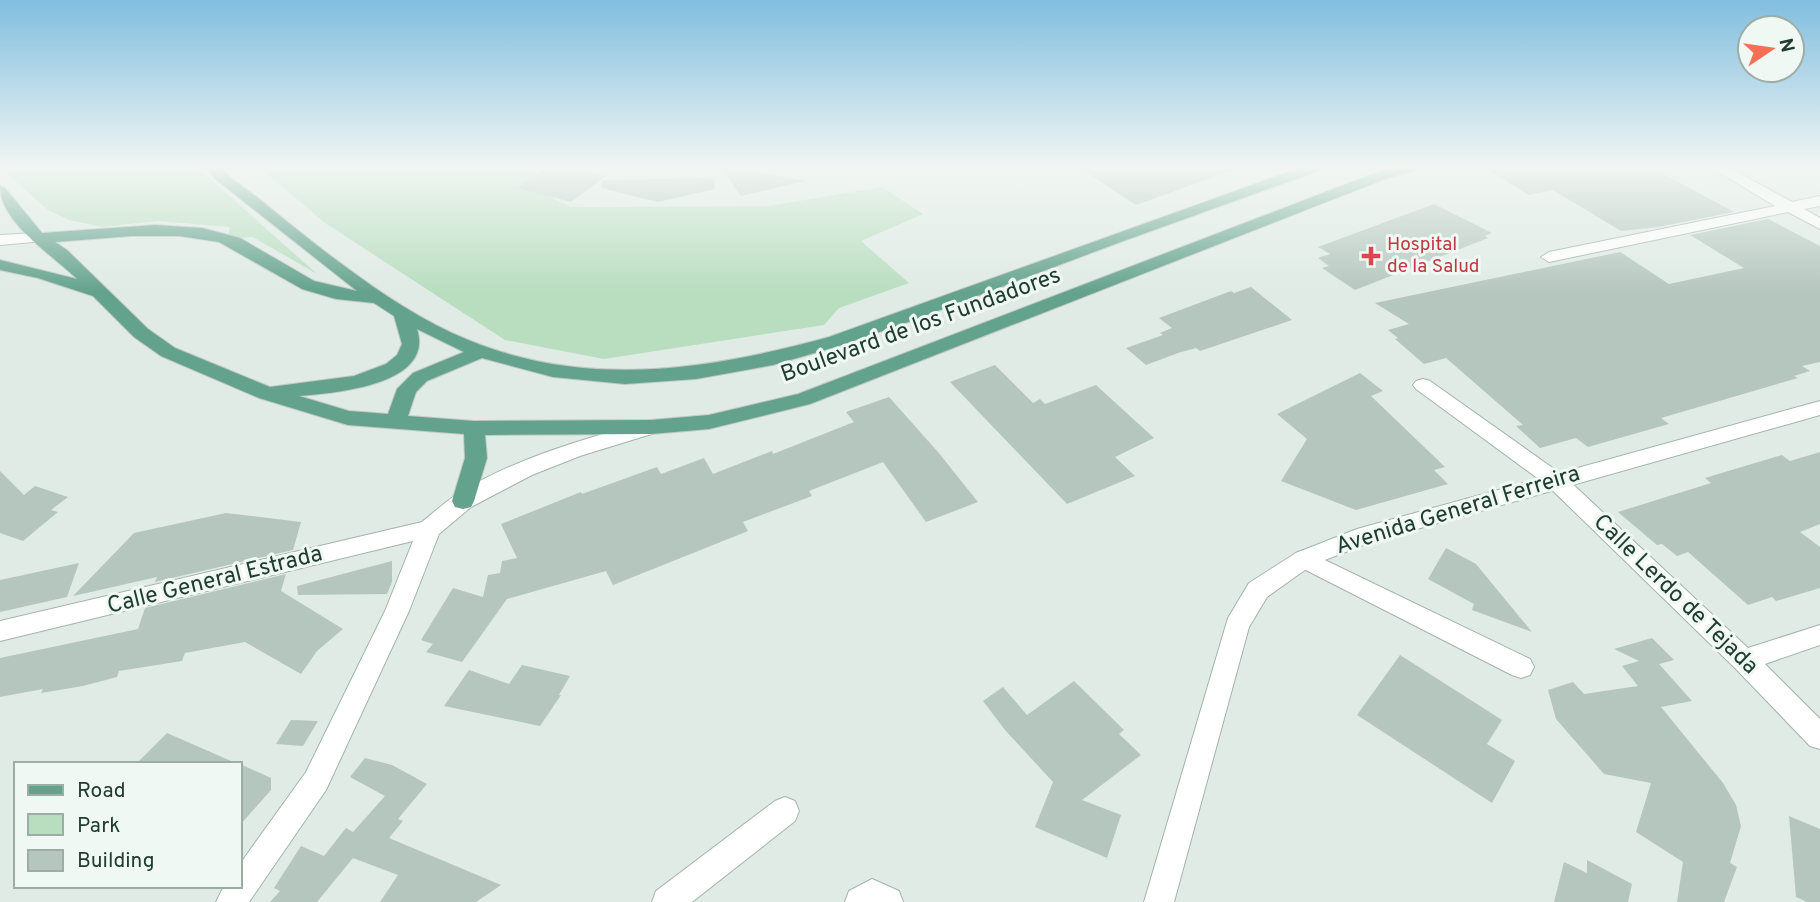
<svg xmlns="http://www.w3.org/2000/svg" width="1820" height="902" font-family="Overpass,sans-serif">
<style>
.green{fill:#b8ddbf}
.building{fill:#b5c6be}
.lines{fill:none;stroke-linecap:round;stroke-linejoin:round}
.minor-casing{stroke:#a3b3ac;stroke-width:2}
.tertiary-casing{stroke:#a3b3ac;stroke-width:2}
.primary-casing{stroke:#c1c8c6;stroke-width:2}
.minor{fill:#fff;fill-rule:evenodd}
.tertiary{fill:#fff;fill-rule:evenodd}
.primary{fill:#63a28d;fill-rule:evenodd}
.health-dot{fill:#e0444e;stroke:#f0f8f3;stroke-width:2.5}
.labels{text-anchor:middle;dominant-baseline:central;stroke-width:6;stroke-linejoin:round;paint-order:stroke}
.far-health-label{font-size:19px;fill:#be3a42;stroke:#f0f8f3;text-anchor:start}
.street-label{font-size:23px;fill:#203c32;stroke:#f0f8f3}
</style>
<rect width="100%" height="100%" fill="#e0ebe5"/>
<!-- green -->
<g class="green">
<path d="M 0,167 L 197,167 L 317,274 L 253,237 L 227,239 L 230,227 L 158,221 L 102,227 L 69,220 L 48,210 Z"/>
<path d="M 259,167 L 536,167 L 535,189 L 571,207 L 769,206 L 882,187 L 923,214 L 861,241 L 909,283 L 839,308 L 824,325 L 604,359 L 505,340 L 325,223 Z"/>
</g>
<!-- building -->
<g class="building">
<path d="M 546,167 L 567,167 L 606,176 L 571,202 L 517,188 Z"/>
<path d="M 721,167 L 727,167 L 805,181 L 741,196 Z"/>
<path d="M 1078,167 L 1136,167 L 1141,170 L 1150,167 L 1233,167 L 1233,170 L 1136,205 Z"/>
<path d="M 1483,167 L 1651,167 L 1734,212 L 1658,227 L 1621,231 L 1553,190 L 1529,195 Z"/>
<path d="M 714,178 L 715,189 L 658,202 L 601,188 L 602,180 Z"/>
<path d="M 1434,204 L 1492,233 L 1485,236 L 1488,238 L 1355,290 L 1322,268 L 1329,266 L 1318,258 L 1330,254 L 1318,247 Z"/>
<path d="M 1768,219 L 1820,246 L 1820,362 L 1802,366 L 1810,371 L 1794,376 L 1798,378 L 1661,418 L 1669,424 L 1588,447 L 1576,438 L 1540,448 L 1516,426 L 1523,425 L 1446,358 L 1424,364 L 1395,339 L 1398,338 L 1388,330 L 1409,324 L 1375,303 L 1620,252 L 1669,284 L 1744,268 L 1690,235 Z"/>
<path d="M 1251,287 L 1292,320 L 1200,351 L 1196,348 L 1178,353 L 1146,365 L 1126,348 L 1163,335 L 1160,333 L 1172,328 L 1159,318 L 1231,291 L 1234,293 Z"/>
<path d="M 995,365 L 1033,403 L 1040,399 L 1045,404 L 1096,385 L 1154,438 L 1115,457 L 1135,476 L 1067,504 L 950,382 Z"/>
<path d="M 1360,373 L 1383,391 L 1371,396 L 1445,467 L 1434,470 L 1448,484 L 1356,510 L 1281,481 L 1307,439 L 1277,414 Z"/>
<path d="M 889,397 L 938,452 L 978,502 L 926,522 L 883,462 L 809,491 L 812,496 L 743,522 L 748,531 L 613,585 L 606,571 L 507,599 L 462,662 L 426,652 L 433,644 L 421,640 L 453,588 L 483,597 L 488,575 L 500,573 L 502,561 L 517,558 L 501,524 L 581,492 L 582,494 L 657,467 L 661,474 L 704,458 L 713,474 L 772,451 L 773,454 L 854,422 L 846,412 Z"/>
<path d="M 1820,452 L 1820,524 L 1800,532 L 1820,547 L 1820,588 L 1776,601 L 1772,597 L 1748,605 L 1688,552 L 1677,556 L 1662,544 L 1657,545 L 1618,512 L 1711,483 L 1705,478 L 1782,455 L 1790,461 Z"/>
<path d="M 0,471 L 24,495 L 35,486 L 68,497 L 51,510 L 58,512 L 23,541 L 0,533 Z"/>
<path d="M 226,513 L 301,522 L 293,550 L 155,582 L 157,577 L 73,596 L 134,533 Z"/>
<path d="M 1446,548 L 1476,564 L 1532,632 L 1472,610 L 1474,604 L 1428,579 Z"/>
<path d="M 392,561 L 392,582 L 387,594 L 298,595 L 297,586 Z"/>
<path d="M 79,563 L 67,597 L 0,612 L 0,580 Z"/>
<path d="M 286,574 L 281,591 L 343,629 L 317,651 L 301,674 L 245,642 L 185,653 L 182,661 L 119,671 L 117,677 L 83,686 L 41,693 L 43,689 L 0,697 L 0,658 L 138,629 L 145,608 Z"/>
<path d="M 1652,638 L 1674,660 L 1659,664 L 1692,701 L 1661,707 L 1723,783 L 1736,805 L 1741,826 L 1730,863 L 1737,867 L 1724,902 L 1677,902 L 1683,862 L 1636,832 L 1651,783 L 1604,774 L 1556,719 L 1548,690 L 1573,682 L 1584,694 L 1638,686 L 1622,666 L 1639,661 L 1614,649 Z"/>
<path d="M 1400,655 L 1502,720 L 1487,744 L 1515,761 L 1492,803 L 1357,715 Z"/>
<path d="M 522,665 L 570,676 L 559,695 L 561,695 L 540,726 L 444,706 L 469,670 L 509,684 Z"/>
<path d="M 1074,681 L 1124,730 L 1119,734 L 1141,755 L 1082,800 L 1121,815 L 1107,858 L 1035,827 L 1053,782 L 1005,730 L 983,701 L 1003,687 L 1027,715 Z"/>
<path d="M 291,720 L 318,721 L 303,746 L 276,744 Z"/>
<path d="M 167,733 L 238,764 L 136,764 Z"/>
<path d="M 365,758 L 392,765 L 427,784 L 398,819 L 403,821 L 389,838 L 501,885 L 476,902 L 380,902 L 398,875 L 353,858 L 317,902 L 270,902 L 280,891 L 274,888 L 301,846 L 324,856 L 346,828 L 353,832 L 385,796 L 350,777 Z"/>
<path d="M 240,764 L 271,778 L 271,790 L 240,825 Z"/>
<path d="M 1789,816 L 1820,829 L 1820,902 L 1807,902 L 1796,897 Z"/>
<path d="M 1587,860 L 1632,884 L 1628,902 L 1554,902 L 1564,862 L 1587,873 Z"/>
</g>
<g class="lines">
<!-- minor casing -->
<g class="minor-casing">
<g id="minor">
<path d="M 1710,167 L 1728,167 L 1792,202 L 1820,196 L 1820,206 L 1804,209 L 1820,218 L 1820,229 L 1788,212 L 1549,262 L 1541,257 L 1549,252 L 1775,206 Z"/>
<path d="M 1423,379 L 1430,381 L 1564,476 L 1748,648 L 1820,625 L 1820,645 L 1765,664 L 1820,719 L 1820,749 L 1810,746 L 1735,668 L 1548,486 L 1416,389 L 1413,385 L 1416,381 Z"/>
<path d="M 651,420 L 658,422 L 661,427 L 658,432 L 580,456 L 532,475 L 471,507 L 439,534 L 409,611 L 326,790 L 249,902 L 216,902 L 224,886 L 240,886 L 240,864 L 306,772 L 385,611 L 413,541 L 0,641 L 0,621 L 422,522 C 433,513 444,503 456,495 C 514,458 585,439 651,420 Z"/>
<path d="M 1304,550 L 1530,659 L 1534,667 L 1530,675 L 1521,678 L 1512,675 L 1296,565 L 1292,559 L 1296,553 Z"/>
<path d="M 785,797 L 795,801 L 799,811 L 795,821 L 692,902 L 652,902 L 656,891 L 775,801 Z"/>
<path d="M 872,879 L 899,891 L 903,902 L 845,902 L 849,891 Z"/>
</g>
</g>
<!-- tertiary casing -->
<g class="tertiary-casing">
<g id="tertiary">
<path d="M 38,233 L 46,238 L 44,241 L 0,245 L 0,235 Z"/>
<path d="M 1820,401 L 1820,415 L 1371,542 L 1312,565 L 1267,597 L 1249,627 L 1174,902 L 1144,902 L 1228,618 L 1249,583 L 1296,553 L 1357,529 Z"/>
</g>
</g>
<!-- primary casing -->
<g class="primary-casing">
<path id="primary" d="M 206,167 L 220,167 C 230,179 245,188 257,197 C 279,215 301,233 323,250 C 364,281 405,311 452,333 C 575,390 702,372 829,337 L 1302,167 L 1323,167 L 1321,170 L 1115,244 L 911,321 L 842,345 L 773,365 L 696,379 L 625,384 L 553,377 L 482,358 L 427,381 L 416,392 L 408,416 L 474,421 L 651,420 L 709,415 L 798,394 L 1375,173 L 1396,167 L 1419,167 L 1417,170 L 1385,179 L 810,404 L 709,429 L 651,434 L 485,435 L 487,458 L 474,501 L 471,507 L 463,509 L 455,507 L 452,501 L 465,458 L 464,434 L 348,425 L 259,398 L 161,356 L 134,337 L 93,296 L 38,278 L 0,270 L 0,260 L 77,279 C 53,255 0,223 0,186 L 5,188 L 42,233 L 155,225 L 202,228 L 240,238 L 314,281 L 357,291 L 214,178 ZM 132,236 L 179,236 L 219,242 L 302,289 L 336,299 L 374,303 L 394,316 L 402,344 L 397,355 L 386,364 L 354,376 L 270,387 L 175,348 L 148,329 L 67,250 L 55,242 ZM 417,329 L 464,352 L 413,373 L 397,389 L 388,414 L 349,411 L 299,396 C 335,393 435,385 417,329 Z"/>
</g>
<!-- minor -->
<use href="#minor" class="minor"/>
<!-- tertiary -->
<use href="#tertiary" class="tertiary"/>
<!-- primary -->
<use href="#primary" class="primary"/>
</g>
<!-- sky -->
<linearGradient id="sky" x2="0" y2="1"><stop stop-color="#81bedf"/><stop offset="0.57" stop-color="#f1f6f3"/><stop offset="1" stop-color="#f1f6f3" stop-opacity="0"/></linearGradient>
<rect width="1820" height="293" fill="url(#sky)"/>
<!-- markers -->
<path class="health-dot" d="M1367.5 245.5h7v7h7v7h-7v7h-7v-7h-7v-7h7z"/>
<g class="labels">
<!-- far-health labels -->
<g class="far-health-label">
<text x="1387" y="245">Hospital<tspan x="1387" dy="22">de la Salud</tspan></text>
</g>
<!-- street labels -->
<g class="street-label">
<text transform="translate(921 326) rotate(-20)">Boulevard de los Fundadores</text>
<text transform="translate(1458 511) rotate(-17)">Avenida General Ferreira</text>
<text transform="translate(215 581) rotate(-14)">Calle General Estrada</text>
<text transform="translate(1675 595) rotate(44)">Calle Lerdo de Tejada</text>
</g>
</g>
<!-- legend -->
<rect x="14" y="762" width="228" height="126" fill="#f0f8f3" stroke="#9dada6" stroke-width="2"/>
<rect x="28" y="785" width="35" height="10" fill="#63a28d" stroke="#9dada6" stroke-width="2"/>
<text x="77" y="797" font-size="21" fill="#203c32">Road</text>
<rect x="28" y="814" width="35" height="21" fill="#b8ddbf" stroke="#9dada6" stroke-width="2"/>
<text x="77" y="832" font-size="21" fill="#203c32">Park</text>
<rect x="28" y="850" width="35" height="21" fill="#b5c6be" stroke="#9dada6" stroke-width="2"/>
<text x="77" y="867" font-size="21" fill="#203c32">Building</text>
<!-- north arrow -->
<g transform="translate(1771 49) rotate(77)"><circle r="33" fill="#f0f8f3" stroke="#9dada6" stroke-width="2"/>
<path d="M0-5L12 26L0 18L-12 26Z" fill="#f56f54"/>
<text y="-10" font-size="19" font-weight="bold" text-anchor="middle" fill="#203c32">N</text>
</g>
</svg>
